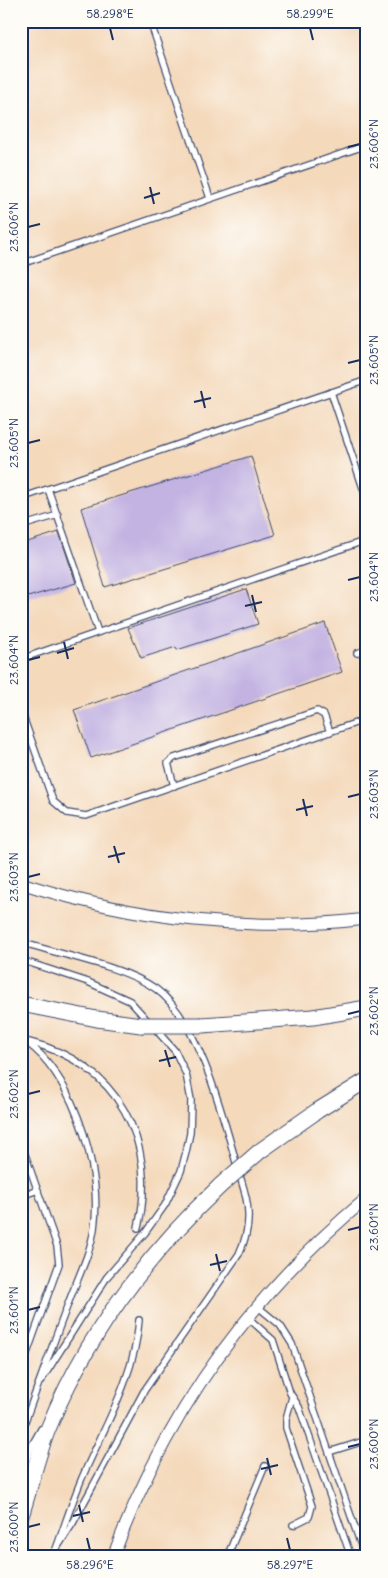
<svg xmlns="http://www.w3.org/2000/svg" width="388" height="1578" font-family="Delius,sans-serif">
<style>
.building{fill:#c3b3e2}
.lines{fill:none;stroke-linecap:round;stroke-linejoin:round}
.service-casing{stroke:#3c486c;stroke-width:8}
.minor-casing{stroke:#3c486c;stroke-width:13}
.tertiary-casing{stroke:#3c486c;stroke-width:17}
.service{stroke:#fff;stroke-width:5.5}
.minor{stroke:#fff;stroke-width:11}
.tertiary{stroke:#fff;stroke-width:15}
.tertiary-bridge-casing{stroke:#3c486c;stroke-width:17;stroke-linecap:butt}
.tertiary-bridge{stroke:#fff;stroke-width:15}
.ticks{fill:none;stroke:#1b2f5e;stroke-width:2}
.neatline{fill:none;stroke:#1b2f5e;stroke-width:2}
.ticks-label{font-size:12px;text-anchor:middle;fill:#1b2f5e}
</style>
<rect width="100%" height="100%" fill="#fdfcf7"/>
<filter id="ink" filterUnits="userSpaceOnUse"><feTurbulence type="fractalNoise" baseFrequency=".02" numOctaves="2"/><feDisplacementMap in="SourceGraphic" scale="10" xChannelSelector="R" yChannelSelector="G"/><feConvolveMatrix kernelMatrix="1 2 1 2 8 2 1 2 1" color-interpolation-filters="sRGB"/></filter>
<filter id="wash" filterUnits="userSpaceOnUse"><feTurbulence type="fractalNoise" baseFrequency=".0096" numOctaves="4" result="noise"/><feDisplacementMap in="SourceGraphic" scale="20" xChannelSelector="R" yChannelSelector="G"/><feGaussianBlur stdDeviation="1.12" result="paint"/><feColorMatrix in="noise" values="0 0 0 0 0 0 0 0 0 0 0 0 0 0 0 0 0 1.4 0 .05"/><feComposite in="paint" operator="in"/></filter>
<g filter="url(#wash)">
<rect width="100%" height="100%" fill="#f4d9bb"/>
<g id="blocks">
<!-- building -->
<g class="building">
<path d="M 251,456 L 275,535 L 105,587 L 81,508 Z"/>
<path d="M 59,532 L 76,583 L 21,599 L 21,544 Z"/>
<path d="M 246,589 L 258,624 L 177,650 L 176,647 L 141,658 L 128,628 Z"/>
<path d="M 325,623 L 342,672 L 91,758 L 74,710 Z"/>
</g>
</g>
</g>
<g filter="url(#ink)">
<use href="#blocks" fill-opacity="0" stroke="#3c486c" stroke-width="1"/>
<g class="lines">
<!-- service casing -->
<g class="service-casing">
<g id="service">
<path d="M 150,21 L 210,198"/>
<path d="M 21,264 L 367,145"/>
<path d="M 331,392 L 367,500"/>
<path d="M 48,489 L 98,632"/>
<path d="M 21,498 L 367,380"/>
<path d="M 21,526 L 58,515"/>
<path d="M 357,653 L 367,650"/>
<path d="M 21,659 L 367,540"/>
<path d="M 21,711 L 53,801 L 67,813 L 86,816 L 367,719"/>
<path d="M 174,786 L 168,763 L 174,758 L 317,711 L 324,715 L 330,732"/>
<path d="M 21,942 C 60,955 124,966 156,989 C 199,1020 223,1116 237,1166 C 241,1181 248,1197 248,1213 C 249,1227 245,1241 239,1254 L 144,1391 L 73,1523 L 55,1551"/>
<path d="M 21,960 L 88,982 L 130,1001 L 175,1051 L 186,1074 L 191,1100 L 190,1133 L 186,1152 L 181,1171 L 165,1205 L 145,1233 L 107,1277 L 41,1381"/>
<path d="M 21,1039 C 44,1052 61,1079 72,1103 C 89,1141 100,1187 94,1229 C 90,1255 77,1279 68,1304 C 52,1346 37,1389 21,1432"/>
<path d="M 29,1042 C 117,1063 159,1142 138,1228"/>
<path d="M 21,1143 L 57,1246 L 59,1264 L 21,1370"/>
<path d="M 21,1196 L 38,1190"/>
<path d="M 257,1306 L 280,1325 L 292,1344 L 365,1557"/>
<path d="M 247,1317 L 273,1340 L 290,1393 L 299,1407 L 351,1557"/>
<path d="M 292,1397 L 286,1419 L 286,1428 L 312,1506 L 309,1517 L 293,1525"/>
<path d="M 329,1452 L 367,1440"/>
<path d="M 21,1475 L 32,1445 L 41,1429"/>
<path d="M 53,1557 C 63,1531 71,1504 82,1478 C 104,1427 135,1377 139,1320"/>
<path d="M 227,1557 L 265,1466"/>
</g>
</g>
<!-- minor casing -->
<g class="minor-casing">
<g id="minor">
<path d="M 21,883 C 132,919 251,933 367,919"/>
<path d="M 113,1557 C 165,1415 251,1294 367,1198"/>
</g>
</g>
<!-- tertiary casing -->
<g class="tertiary-casing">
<g id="tertiary">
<path d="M 21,1004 L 97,1019 L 141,1025"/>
<path d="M 202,1025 L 313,1017 L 367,1008"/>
<path d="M 260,1151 L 317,1111 L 367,1080"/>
<path d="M 21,1516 C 30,1488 37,1457 48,1429 C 86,1335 148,1254 221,1185"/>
</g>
</g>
<!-- service -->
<use href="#service" class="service"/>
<!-- minor -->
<use href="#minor" class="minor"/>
<!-- tertiary -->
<use href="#tertiary" class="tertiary"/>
<!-- tertiary-bridge casing -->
<g class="tertiary-bridge-casing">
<g id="tertiary-bridge">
<path d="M 141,1025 L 202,1025"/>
<path d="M 221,1185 L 260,1151"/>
</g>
</g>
<!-- tertiary-bridge -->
<use href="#tertiary-bridge" class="tertiary-bridge"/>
</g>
</g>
<!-- ticks -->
<path class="ticks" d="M 110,28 L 113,40M 310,28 L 313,40M 348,147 L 360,144M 150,187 L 154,204M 144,198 L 160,193M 28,227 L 40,224M 348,363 L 360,360M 201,391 L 205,408M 194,402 L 211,398M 28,443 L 40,440M 348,580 L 360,577M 252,595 L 256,612M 245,606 L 262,602M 64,642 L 68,659M 57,653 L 74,648M 28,660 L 40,657M 348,797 L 360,794M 303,799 L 307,816M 296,810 L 313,806M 114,846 L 119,863M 108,857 L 125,853M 28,877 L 40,874M 348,1014 L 360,1011M 165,1050 L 170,1067M 159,1061 L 176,1057M 28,1094 L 40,1091M 348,1230 L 360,1227M 216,1254 L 220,1271M 210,1265 L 227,1261M 28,1310 L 40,1307M 348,1447 L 360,1444M 267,1458 L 271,1475M 261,1469 L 278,1465M 79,1505 L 83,1522M 73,1516 L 90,1512M 28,1527 L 40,1524M 87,1538 L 90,1550M 287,1538 L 290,1550"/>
<!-- margin -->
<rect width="388" height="1578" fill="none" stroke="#fdfcf7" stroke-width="55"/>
<rect x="28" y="28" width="332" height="1522" class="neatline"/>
<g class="ticks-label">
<text x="110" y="18">58.298°E</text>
<text x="310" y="18">58.299°E</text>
<text transform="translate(374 144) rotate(-90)" y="4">23.606°N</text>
<text transform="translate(14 227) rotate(-90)" y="4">23.606°N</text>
<text transform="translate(374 360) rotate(-90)" y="4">23.605°N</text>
<text transform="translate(14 443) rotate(-90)" y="4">23.605°N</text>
<text transform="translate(374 577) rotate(-90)" y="4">23.604°N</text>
<text transform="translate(14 660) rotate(-90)" y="4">23.604°N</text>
<text transform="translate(374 794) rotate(-90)" y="4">23.603°N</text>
<text transform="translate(14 877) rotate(-90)" y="4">23.603°N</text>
<text transform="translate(374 1011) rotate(-90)" y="4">23.602°N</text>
<text transform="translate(14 1094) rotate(-90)" y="4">23.602°N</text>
<text transform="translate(374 1227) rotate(-90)" y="4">23.601°N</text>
<text transform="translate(14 1310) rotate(-90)" y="4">23.601°N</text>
<text transform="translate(374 1444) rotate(-90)" y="4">23.600°N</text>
<text transform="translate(14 1527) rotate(-90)" y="4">23.600°N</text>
<text x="90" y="1569">58.296°E</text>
<text x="290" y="1569">58.297°E</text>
</g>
</svg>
